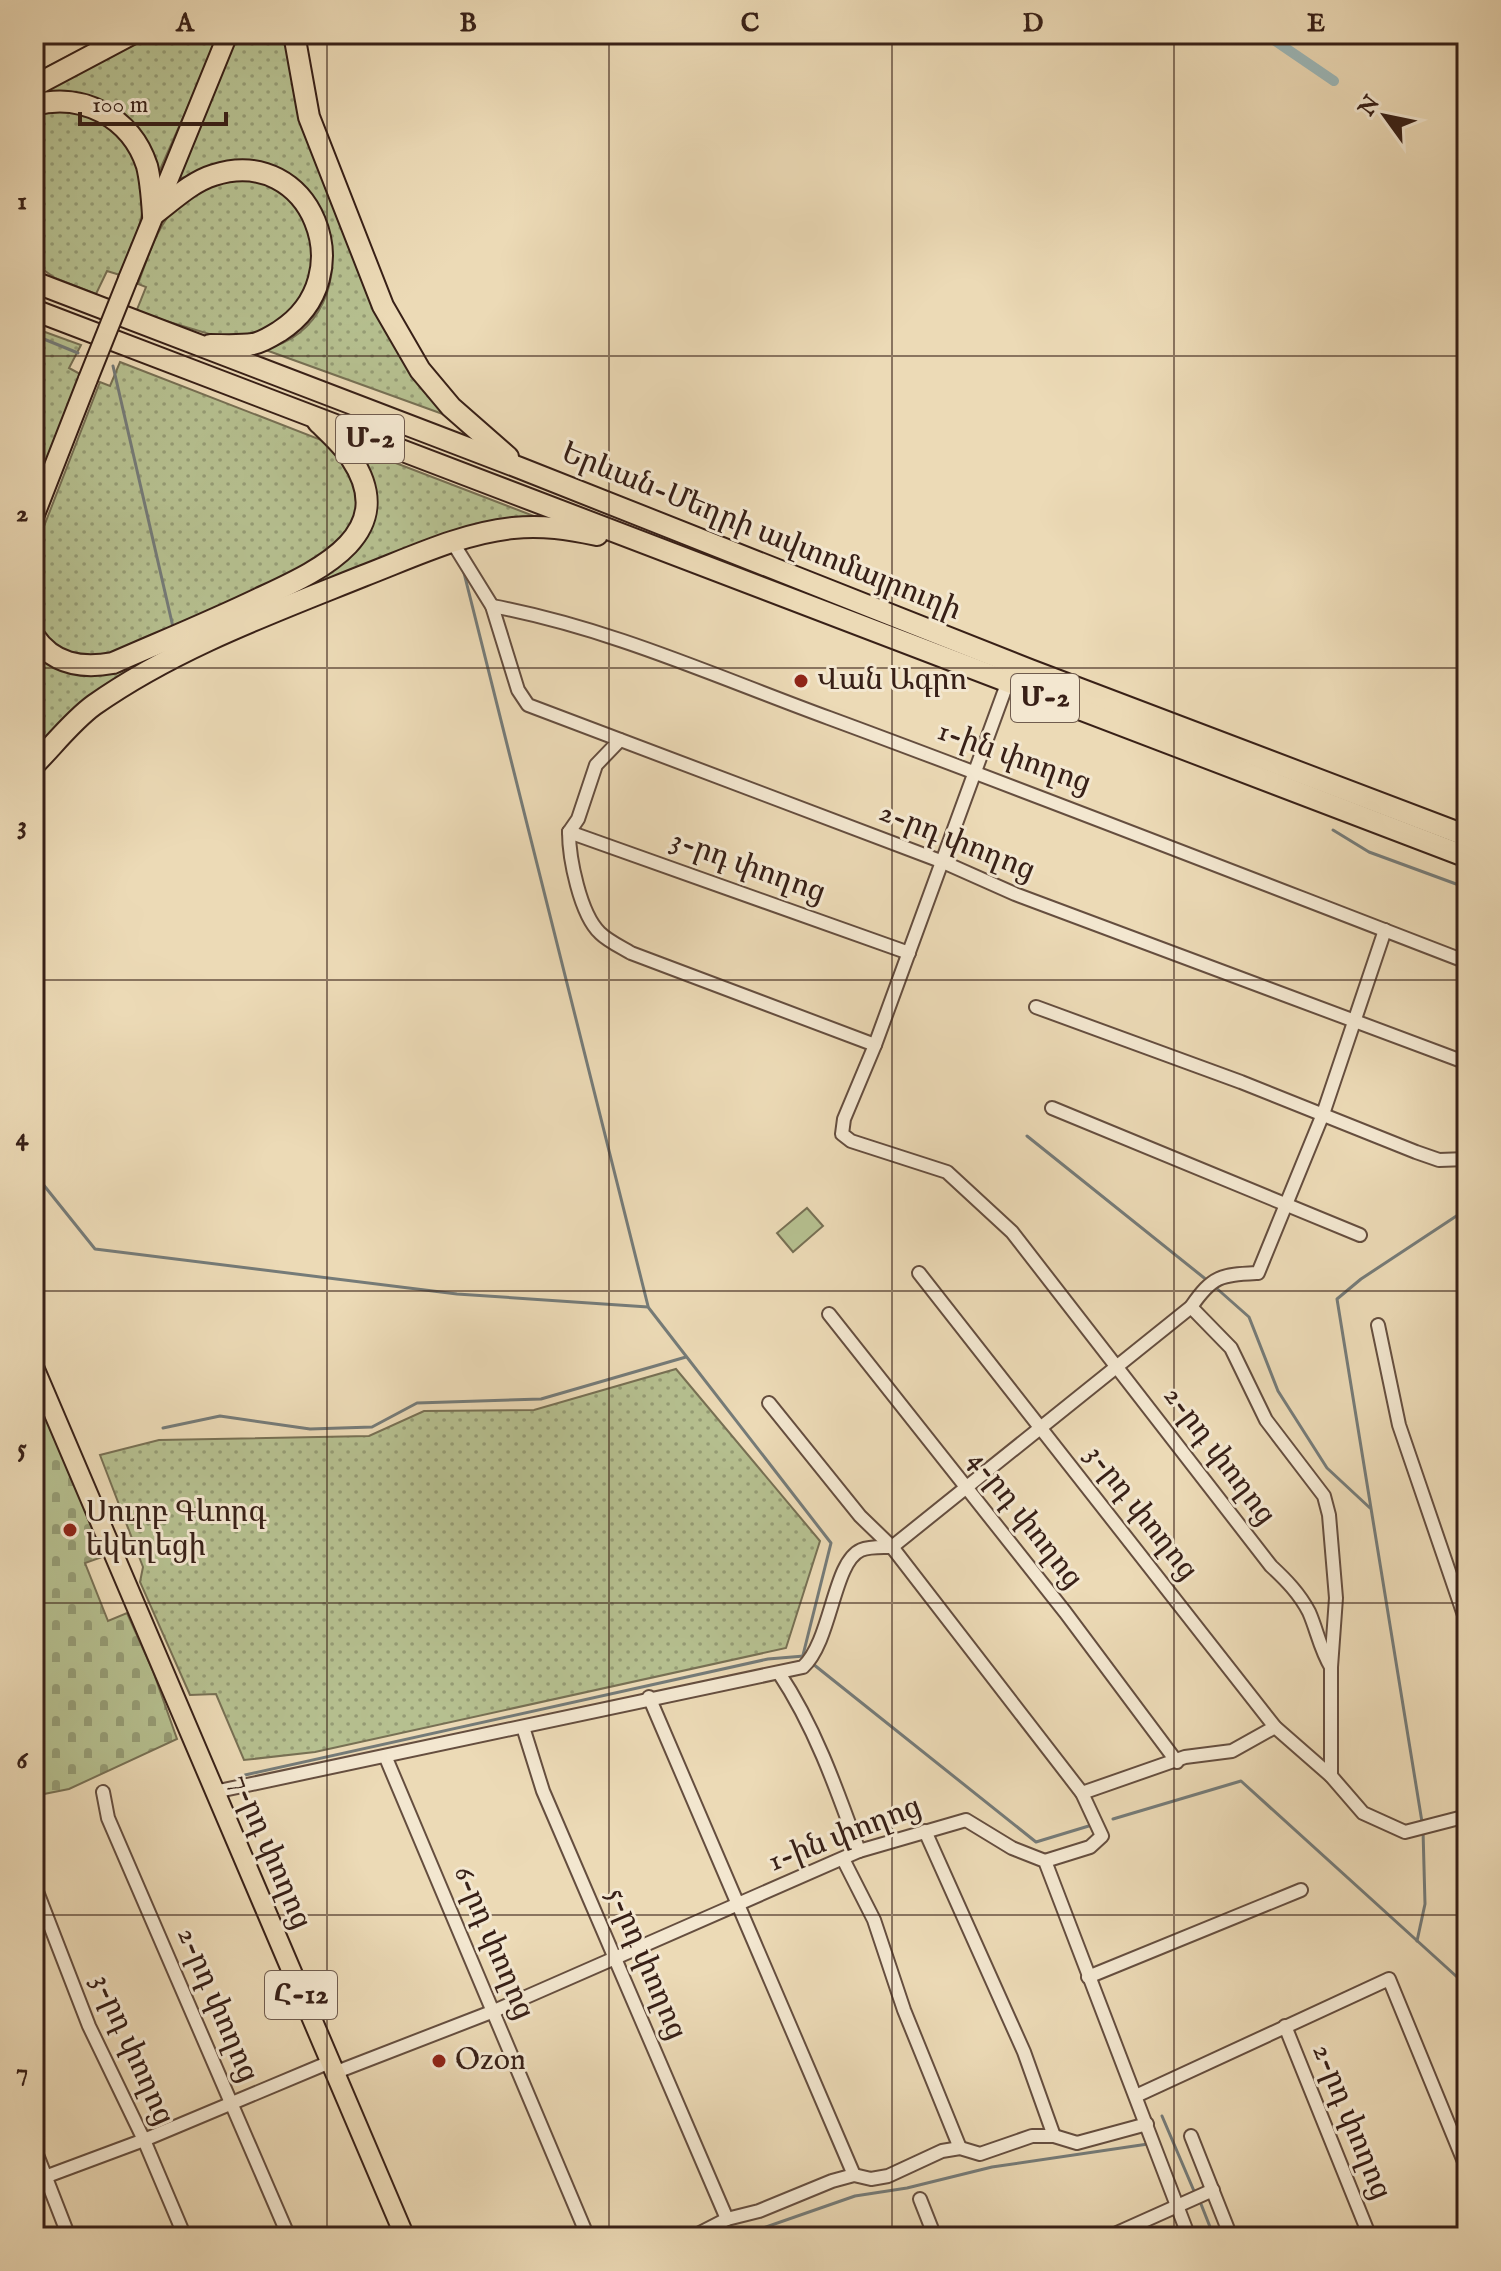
<svg xmlns="http://www.w3.org/2000/svg" width="1501" height="2271" font-family="'IM FELL English','Noto Serif Armenian',serif">
<style>
.grass{fill:url(#grass-dots);stroke:#777054;stroke-width:2}
.cemetery{fill:url(#cemetery-stones);stroke:#777054;stroke-width:2}
.pitch{fill:#b6c090;stroke:#777054;stroke-width:2}
.lines{fill:none;stroke-linecap:round;stroke-linejoin:round}
.stream{stroke:#757b78;stroke-width:3}
.canal{stroke:#9db8b9;stroke-width:10}
.minor-casing{stroke:#654e3f;stroke-width:16}
.primary-casing{stroke:#382017;stroke-width:22}
.trunk-casing{stroke:#382017;stroke-width:24}
.minor{stroke:#f3e7d0;stroke-width:12}
.primary{stroke:#ecdab6;stroke-width:18}
.trunk{stroke:#ecdab6;stroke-width:20}
.primary-bridge-casing{stroke:#382017;stroke-width:22;stroke-linecap:butt}
.primary-bridge{stroke:#ecdab6;stroke-width:18}
.grid{fill:none;stroke:#382017;stroke-width:2;stroke-opacity:0.55}
.poi-dot{fill:#8f2418;stroke:#f3e7d0;stroke-width:3}
.labels{text-anchor:middle;dominant-baseline:central;stroke-width:6;stroke-linejoin:round;paint-order:stroke}
.shield{fill:#f3e7d0;stroke:#705c4e;stroke-width:2}
.shield-label{font-size:28px;font-weight:bold;fill:#382017}
.street-label{font-size:30px;fill:#382017;stroke:#f3e7d0}
.poi-label{font-size:30px;fill:#382017;stroke:#f3e7d0;text-anchor:start}
.neatline{fill:none;stroke:#382017;stroke-width:3}
.grid-label{font-size:26px;text-anchor:middle;font-weight:bold;fill:#382017}
</style>
<defs>
<pattern id="grass-dots" width="8" height="8" patternUnits="userSpaceOnUse" patternTransform="scale(2)"><rect width="8" height="8" fill="#b6c090"/><path d="M2 2h.1M6 6h.1" fill="none" stroke="#959c75" stroke-width="1.8" stroke-linecap="round"/></pattern>
<pattern id="cemetery-stones" width="16" height="16" patternUnits="userSpaceOnUse" patternTransform="scale(2)"><rect width="16" height="16" fill="#b6c090"/><path d="M2 7V4a2 2 0 0 1 4 0v3zM10 15v-3a2 2 0 0 1 4 0v3z" fill="#959c75"/></pattern>
</defs>
<rect width="100%" height="100%" fill="#ecdab6"/>
<filter id="stains"><feTurbulence type="fractalNoise" baseFrequency=".0025" numOctaves="4"/><feColorMatrix values="0 0 0 0 .2 0 0 0 0 .09 0 0 0 0 .02 0 0 0 .5 -.17"/></filter>
<radialGradient id="worn" r=".72"><stop offset=".6" stop-color="#630" stop-opacity="0"/><stop offset="1" stop-color="#630" stop-opacity=".3"/></radialGradient>
<!-- grass -->
<g class="grass">
<path d="M 156,34 L 220,34 L 159,172 C 131,115 114,92 47,93 L 47,86 Z"/>
<path d="M 238,34 L 286,34 L 294,85 L 324,184 L 410,371 L 451,417 L 263,349 C 320,339 345,277 326,225 C 321,213 308,202 299,191 C 290,180 281,169 266,165 C 238,158 205,174 176,179 Z"/>
<path d="M 55,109 C 110,109 146,150 143,204 C 142,228 128,253 120,275 L 107,271 L 96,294 L 55,278 L 34,263 L 34,116 Z"/>
<path d="M 238,175 L 276,184 L 305,213 L 316,248 L 306,298 L 260,336 L 229,340 L 136,312 L 146,287 L 138,284 C 161,219 169,196 238,175 Z"/>
<path d="M 34,328 L 81,345 L 69,368 L 82,375 L 34,497 Z"/>
<path d="M 120,362 L 329,443 L 352,473 L 357,506 L 355,525 L 326,558 L 111,655 L 69,659 L 41,637 L 34,623 L 34,552 L 100,382 L 110,386 Z"/>
<path d="M 354,447 L 552,523 L 509,525 L 161,663 L 34,759 L 34,650 C 56,667 71,676 100,674 C 174,645 453,568 354,447 Z"/>
<path d="M 676,1369 L 820,1541 L 786,1648 L 315,1752 L 244,1760 L 216,1694 L 190,1695 L 140,1582 L 143,1567 L 100,1455 L 159,1440 L 369,1436 L 424,1411 L 534,1410 Z"/>
</g>
<!-- cemetery -->
<path class="cemetery" d="M 34,1382 L 105,1556 L 85,1563 L 108,1621 L 127,1613 L 153,1671 L 177,1739 L 69,1789 L 34,1796 Z"/>
<!-- pitch -->
<path class="pitch" d="M 807,1208 L 823,1226 L 793,1252 L 777,1233 Z"/>
<g class="lines">
<!-- stream -->
<g class="stream">
<path d="M 34,74 L 77,52"/>
<path d="M 34,335 L 78,353"/>
<path d="M 113,366 L 173,627"/>
<path d="M 463,569 L 648,1306"/>
<path d="M 1333,830 L 1369,852 L 1467,888"/>
<path d="M 1027,1136 L 1208,1281"/>
<path d="M 34,1173 L 95,1249 L 457,1294 L 648,1307 L 831,1543 L 803,1655"/>
<path d="M 1214,1286 L 1249,1317 L 1278,1391 L 1327,1468 L 1370,1508"/>
<path d="M 163,1428 L 220,1416 L 310,1429 L 372,1427 L 417,1403 L 541,1399 L 686,1357"/>
<path d="M 813,1664 L 1036,1842 L 1092,1825"/>
<path d="M 245,1775 L 768,1659 L 804,1656"/>
<path d="M 1113,1819 L 1241,1781 L 1467,1986"/>
<path d="M 1422,1822 L 1337,1299 L 1361,1279 L 1467,1209"/>
<path d="M 1417,1941 L 1425,1904 L 1423,1830"/>
<path d="M 1162,2116 L 1194,2191"/>
<path d="M 1199,2199 L 1214,2237"/>
<path d="M 737,2237 L 855,2196 L 907,2188 L 992,2167 L 1148,2144"/>
</g>
<!-- canal -->
<path class="canal" d="M 1265,34 L 1334,81"/>
<!-- minor casing -->
<g class="minor-casing">
<g id="minor">
<path d="M 453,543 L 492,606 L 518,690 L 528,705 L 943,862 L 1015,894 L 1467,1063"/>
<path d="M 492,606 C 610,628 717,677 829,718 C 1043,797 1254,880 1467,962"/>
<path d="M 1007,684 L 875,1045 L 844,1119 L 842,1134 L 851,1141 L 947,1172 L 1012,1232 L 1271,1566 C 1286,1580 1299,1593 1309,1612 C 1317,1630 1320,1649 1331,1667"/>
<path d="M 569,832 C 569,858 580,914 600,933 C 608,941 621,947 631,953 L 875,1045"/>
<path d="M 569,832 L 909,953"/>
<path d="M 569,832 L 578,819 L 596,765 L 620,740"/>
<path d="M 1036,1007 L 1241,1082 L 1416,1152 L 1439,1160 L 1467,1159"/>
<path d="M 1052,1108 L 1360,1235"/>
<path d="M 919,1273 L 1275,1727 L 1331,1776 L 1363,1813 L 1405,1832 L 1467,1816"/>
<path d="M 1191,1307 L 1231,1348 L 1266,1420 L 1324,1496 L 1329,1515 L 1336,1598 L 1331,1667 L 1331,1776"/>
<path d="M 829,1314 L 1065,1612 L 1177,1762"/>
<path d="M 1378,1325 L 1399,1425 L 1467,1624"/>
<path d="M 769,1403 L 860,1516 L 892,1547 L 1082,1793 L 1102,1836 L 1090,1847 L 1045,1861"/>
<path d="M 779,1673 C 815,1727 837,1790 859,1851"/>
<path d="M 649,1697 L 854,2175"/>
<path d="M 523,1727 L 543,1791 L 727,2219"/>
<path d="M 386,1758 L 588,2237"/>
<path d="M 103,1792 L 108,1818 L 289,2237"/>
<path d="M 214,1792 L 803,1667 C 832,1640 833,1562 861,1550 C 870,1546 882,1547 892,1547 L 1191,1307 C 1213,1275 1221,1275 1258,1273 L 1323,1114 L 1385,930"/>
<path d="M 1082,1793 L 1185,1757 L 1232,1751 L 1275,1727"/>
<path d="M 925,1831 L 1024,2052 L 1054,2136"/>
<path d="M 843,1859 L 874,1920 L 904,2010 L 960,2148"/>
<path d="M 34,1884 L 89,2026 L 144,2140 L 185,2237"/>
<path d="M 1088,1977 L 1301,1890"/>
<path d="M 1285,2026 L 1370,2237"/>
<path d="M 334,2073 L 494,2011 L 859,1851 L 966,1820 L 1012,1848 L 1045,1861 L 1189,2237"/>
<path d="M 1138,2095 L 1389,1979 L 1467,2169"/>
<path d="M 1191,2136 L 1231,2237"/>
<path d="M 34,2147 L 69,2237"/>
<path d="M 34,2181 L 144,2140 L 330,2062"/>
<path d="M 920,2199 L 935,2237"/>
<path d="M 692,2237 L 727,2219 L 759,2211 L 832,2181 L 854,2175 L 871,2179 L 888,2176 L 942,2151 L 960,2148 L 980,2154 L 1032,2136 L 1054,2136 L 1077,2143 L 1147,2124"/>
<path d="M 1108,2237 L 1213,2190"/>
</g>
</g>
<!-- primary casing -->
<g class="primary-casing">
<g id="primary">
<path d="M 128,279 L 228,34"/>
<path d="M 34,517 L 88,379"/>
<path d="M 34,1367 L 405,2237"/>
</g>
</g>
<!-- trunk casing -->
<g class="trunk-casing">
<g id="trunk">
<path d="M 294,34 L 309,117 L 383,306 L 420,370 L 451,407 L 508,457"/>
<path d="M 34,86 L 132,34"/>
<path d="M 34,105 C 82,92 131,117 147,166 C 151,182 152,199 153,215"/>
<path d="M 153,215 C 172,201 191,182 214,175 C 311,144 364,277 280,331 C 272,336 263,342 253,344 C 239,346 224,345 210,345"/>
<path d="M 34,282 L 520,468 L 1030,670 L 1467,836"/>
<path d="M 34,310 L 1467,857"/>
<path d="M 34,636 C 53,664 81,669 113,663 C 161,642 210,622 258,599 C 313,573 403,536 351,458 C 343,445 329,433 318,422"/>
<path d="M 34,765 C 53,746 72,721 94,705 C 175,648 271,613 363,576 C 410,558 462,533 513,528 C 543,525 568,529 597,535"/>
</g>
</g>
<!-- minor -->
<use href="#minor" class="minor"/>
<!-- primary -->
<use href="#primary" class="primary"/>
<!-- trunk -->
<use href="#trunk" class="trunk"/>
<!-- primary-bridge casing -->
<g class="primary-bridge-casing">
<path id="primary-bridge" d="M 88,379 L 128,279"/>
</g>
<!-- primary-bridge -->
<use href="#primary-bridge" class="primary-bridge"/>
</g>
<!-- grid -->
<path class="grid" d="M 327,34 L 327,2237M 609,34 L 609,2237M 892,34 L 892,2237M 1174,34 L 1174,2237M 34,356 L 1467,356M 34,668 L 1467,668M 34,980 L 1467,980M 34,1291 L 1467,1291M 34,1603 L 1467,1603M 34,1915 L 1467,1915"/>
<!-- markers -->
<g class="poi-dot">
<circle cx="801" cy="681" r="8"/>
<circle cx="70" cy="1530" r="8"/>
<circle cx="439" cy="2061" r="8"/>
</g>
<g class="labels">
<!-- shield labels -->
<g class="shield">
<rect x="336" y="415" width="68" height="48" rx="6"/>
<rect x="1011" y="674" width="68" height="48" rx="6"/>
<rect x="265" y="1971" width="72" height="48" rx="6"/>
</g>
<g class="shield-label">
<text x="370" y="439">Մ-2</text>
<text x="1045" y="698">Մ-2</text>
<text x="301" y="1995">Հ-12</text>
</g>
<!-- street labels -->
<g class="street-label">
<text transform="translate(761 532) rotate(22)">Երևան-Մեղրի ավտոմայրուղի</text>
<text transform="translate(1014 758) rotate(20)">1-ին փողոց</text>
<text transform="translate(957 842) rotate(22)">2-րդ փողոց</text>
<text transform="translate(748 867) rotate(20)">3-րդ փողոց</text>
<text transform="translate(1219 1456) rotate(53)">2-րդ փողոց</text>
<text transform="translate(1141 1513) rotate(52)">3-րդ փողոց</text>
<text transform="translate(1025 1520) rotate(52)">4-րդ փողոց</text>
<text transform="translate(845 1835) rotate(-21)">1-ին փողոց</text>
<text transform="translate(270 1852) rotate(67)">7-րդ փողոց</text>
<text transform="translate(493 1943) rotate(67)">6-րդ փողոց</text>
<text transform="translate(646 1964) rotate(67)">5-րդ փողոց</text>
<text transform="translate(217 2005) rotate(67)">2-րդ փողոց</text>
<text transform="translate(132 2050) rotate(66)">3-րդ փողոց</text>
<text transform="translate(1351 2122) rotate(68)">2-րդ փողոց</text>
</g>
<!-- poi labels -->
<g class="poi-label">
<text x="817" y="681">Վան Ագրո</text>
<text x="86" y="1513">Սուրբ Գևորգ<tspan x="86" dy="34">եկեղեցի</tspan></text>
<text x="455" y="2061">Ozon</text>
</g>
</g>
<!-- margin -->
<rect width="1501" height="2271" fill="none" stroke="#ecdab6" stroke-width="88"/>
<!-- north arrow -->
<g transform="translate(1385 116) rotate(303)" stroke="#f3e7d0" stroke-width="6" paint-order="stroke">
<path d="M0-6L14 30L0 20L-14 30Z" fill="#382017"/>
<text y="-12" font-size="22" font-weight="bold" text-anchor="middle" fill="#382017">N</text>
</g>
<!-- scale -->
<path d="M80 112v12h146v-12" fill="none" stroke="#382017" stroke-width="4"/>
<text x="92" y="112" font-size="24" fill="#382017" stroke="#f3e7d0" stroke-width="6" paint-order="stroke">100 m</text>
<rect x="44" y="44" width="1413" height="2183" class="neatline"/>
<g class="grid-label">
<text x="185" y="31">A</text>
<text x="468" y="31">B</text>
<text x="750" y="31">C</text>
<text x="1033" y="31">D</text>
<text x="1316" y="31">E</text>
<text x="22" y="209">1</text>
<text x="22" y="521">2</text>
<text x="22" y="833">3</text>
<text x="22" y="1145">4</text>
<text x="22" y="1456">5</text>
<text x="22" y="1768">6</text>
<text x="22" y="2080">7</text>
</g>
<rect width="100%" height="100%" filter="url(#stains)"/>
<rect width="100%" height="100%" fill="url(#worn)"/>
</svg>
